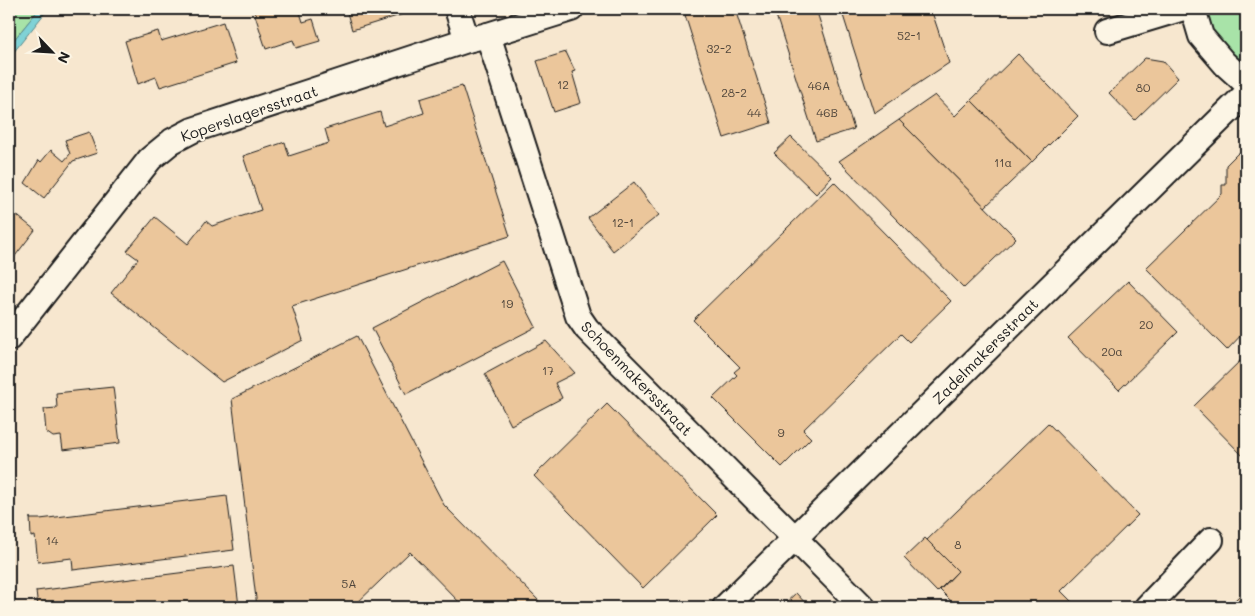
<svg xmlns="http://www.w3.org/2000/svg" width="1255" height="616" font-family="Mali,sans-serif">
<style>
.built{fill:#f7e7cf}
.green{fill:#a8e3a8;stroke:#628062}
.water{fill:#80d2d6;stroke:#58898c}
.building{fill:#ebc69b;stroke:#1c1c1c}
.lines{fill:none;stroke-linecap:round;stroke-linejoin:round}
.minor-casing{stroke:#1c1c1c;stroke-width:28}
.minor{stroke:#fcf5e5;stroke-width:24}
.labels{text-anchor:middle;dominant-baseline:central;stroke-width:4.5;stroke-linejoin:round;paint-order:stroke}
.number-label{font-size:12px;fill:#50463c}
.street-label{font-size:15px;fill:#1c1c1c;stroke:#fcf5e5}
</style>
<rect width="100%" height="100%" fill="#fcf5e5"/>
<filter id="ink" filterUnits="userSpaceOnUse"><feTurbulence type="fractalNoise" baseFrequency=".02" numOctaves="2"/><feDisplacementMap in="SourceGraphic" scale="10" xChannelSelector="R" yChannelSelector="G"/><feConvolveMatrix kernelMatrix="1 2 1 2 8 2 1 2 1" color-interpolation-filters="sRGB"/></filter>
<g filter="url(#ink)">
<!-- built -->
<path class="built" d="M 44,9 L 1246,9 L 1246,607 L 9,607 L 9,53 Z"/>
<!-- green -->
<g class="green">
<path d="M 9,9 L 39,9 L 9,46 Z"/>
<path d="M 1202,9 L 1246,9 L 1246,65 L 1217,39 Z"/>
</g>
<!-- water -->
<path class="water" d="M 39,9 L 48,9 L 9,58 L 9,46 Z"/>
<!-- building -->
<g class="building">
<path d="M 253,9 L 299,9 L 303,22 L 313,19 L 320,41 L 296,48 L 293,40 L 266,49 Z"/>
<path d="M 346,9 L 405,9 L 407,13 L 352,30 Z"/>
<path d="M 703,9 L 735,9 L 771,123 L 724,138 L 685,15 Z"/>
<path d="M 774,9 L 816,9 L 854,129 L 816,141 Z"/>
<path d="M 841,9 L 931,9 L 949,63 L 874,113 Z"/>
<path d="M 1062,9 L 1076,9 L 1063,13 Z"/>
<path d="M 223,22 L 236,63 L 160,87 L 156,77 L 138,84 L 125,41 L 158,31 L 161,41 Z"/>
<path d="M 566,52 L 575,71 L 572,72 L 581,103 L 554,112 L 537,61 Z"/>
<path d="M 1018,54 L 1078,116 L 1032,162 L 971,100 Z"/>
<path d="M 1145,58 L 1163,61 L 1178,78 L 1135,120 L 1109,93 Z"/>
<path d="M 462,86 L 510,236 L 292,306 L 303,340 L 222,382 L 111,293 L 138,259 L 127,251 L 155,217 L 188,244 L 206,221 L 212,226 L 261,210 L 243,156 L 285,142 L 289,156 L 329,143 L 325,129 L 380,112 L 384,126 L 424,113 L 420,99 Z"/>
<path d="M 935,95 L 955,116 L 971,100 L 1032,162 L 985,207 L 899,120 Z"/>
<path d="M 899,120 L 1016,238 L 964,288 L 839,161 Z"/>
<path d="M 89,132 L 97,153 L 73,161 L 44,198 L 25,183 L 39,160 L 41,162 L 51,150 L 64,161 L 70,154 L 65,140 Z"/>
<path d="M 791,137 L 832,177 L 816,194 L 774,153 Z"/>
<path d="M 1238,153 L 1246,153 L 1246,330 L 1227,350 L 1146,268 L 1222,194 L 1222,185 L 1226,185 L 1226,165 Z"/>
<path d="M 634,182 L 659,215 L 613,251 L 588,218 Z"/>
<path d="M 834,182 L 951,301 L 909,342 L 901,334 L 803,430 L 811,438 L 782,467 L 713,398 L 737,375 L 734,372 L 740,367 L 693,320 Z"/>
<path d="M 9,209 L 35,230 L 9,264 Z"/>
<path d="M 502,261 L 536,327 L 406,394 L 372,328 Z"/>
<path d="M 1128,281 L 1178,332 L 1119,390 L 1068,338 Z"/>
<path d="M 357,336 L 444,505 L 545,607 L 464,607 L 410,552 L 353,607 L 257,607 L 232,399 Z"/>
<path d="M 546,341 L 575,373 L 555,383 L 562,398 L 511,425 L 485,374 Z"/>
<path d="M 1246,355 L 1246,459 L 1194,406 Z"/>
<path d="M 113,387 L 120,443 L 63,450 L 61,436 L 53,437 L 46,432 L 44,409 L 57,408 L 56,393 Z"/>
<path d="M 607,404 L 717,515 L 643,588 L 534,476 Z"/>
<path d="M 1048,423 L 1138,515 L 1061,591 L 1073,603 L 1068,607 L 957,607 L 940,590 L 958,571 L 927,540 Z"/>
<path d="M 227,496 L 234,550 L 73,570 L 72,558 L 38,562 L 35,536 L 31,537 L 30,517 L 30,519 L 40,519 Z"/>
<path d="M 925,538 L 958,571 L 937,592 L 904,558 Z"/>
<path d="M 234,566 L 239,606 L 38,607 L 36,591 Z"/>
<path d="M 1246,589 L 1246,607 L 1228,607 Z"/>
<path d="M 796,593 L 809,607 L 781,607 Z"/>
</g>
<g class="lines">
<!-- minor casing -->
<g class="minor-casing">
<g id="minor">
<path d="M 457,9 L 467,40"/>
<path d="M 1193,9 L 1201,36 L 1225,64 L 1246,83"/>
<path d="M 1107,31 L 1180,9"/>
<path d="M 488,35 L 578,316 L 587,329 L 863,607"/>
<path d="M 9,338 L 150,159 L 172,141 L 193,130 L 467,40 L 488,35 L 571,9"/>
<path d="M 725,607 L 1246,94"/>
<path d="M 1147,607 L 1211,540"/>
</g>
</g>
<!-- minor -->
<use href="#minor" class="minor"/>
</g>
</g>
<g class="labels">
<!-- number labels -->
<g class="number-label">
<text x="909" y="35">52-1</text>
<text x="719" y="48">32-2</text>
<text x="563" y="84">12</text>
<text x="819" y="85">46A</text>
<text x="1143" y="87">80</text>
<text x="734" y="92">28-2</text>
<text x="754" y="112">44</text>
<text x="827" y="112">46B</text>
<text x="1003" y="162">11a</text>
<text x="623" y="222">12-1</text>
<text x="507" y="303">19</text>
<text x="1146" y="324">20</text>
<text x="1112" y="351">20a</text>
<text x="548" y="370">17</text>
<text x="781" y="432">9</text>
<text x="52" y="540">14</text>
<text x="958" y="544">8</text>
<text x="349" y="583">5A</text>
</g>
<!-- street labels -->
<g class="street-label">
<text transform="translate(249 113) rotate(-19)">Koperslagersstraat</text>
<text transform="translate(985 351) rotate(-45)">Zadelmakersstraat</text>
<text transform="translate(637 378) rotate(46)">Schoenmakersstraat</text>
</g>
</g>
<!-- margin -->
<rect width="1255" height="616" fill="none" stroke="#fcf5e5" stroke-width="30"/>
<rect x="15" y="15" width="1225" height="586" fill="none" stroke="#1c1c1c" stroke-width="2" filter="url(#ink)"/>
<!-- north arrow -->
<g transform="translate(52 52) rotate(115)" stroke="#fcf5e5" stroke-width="4" paint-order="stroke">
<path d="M0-4L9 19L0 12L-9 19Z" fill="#1c1c1c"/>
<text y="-8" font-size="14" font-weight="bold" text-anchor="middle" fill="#1c1c1c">N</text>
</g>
</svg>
